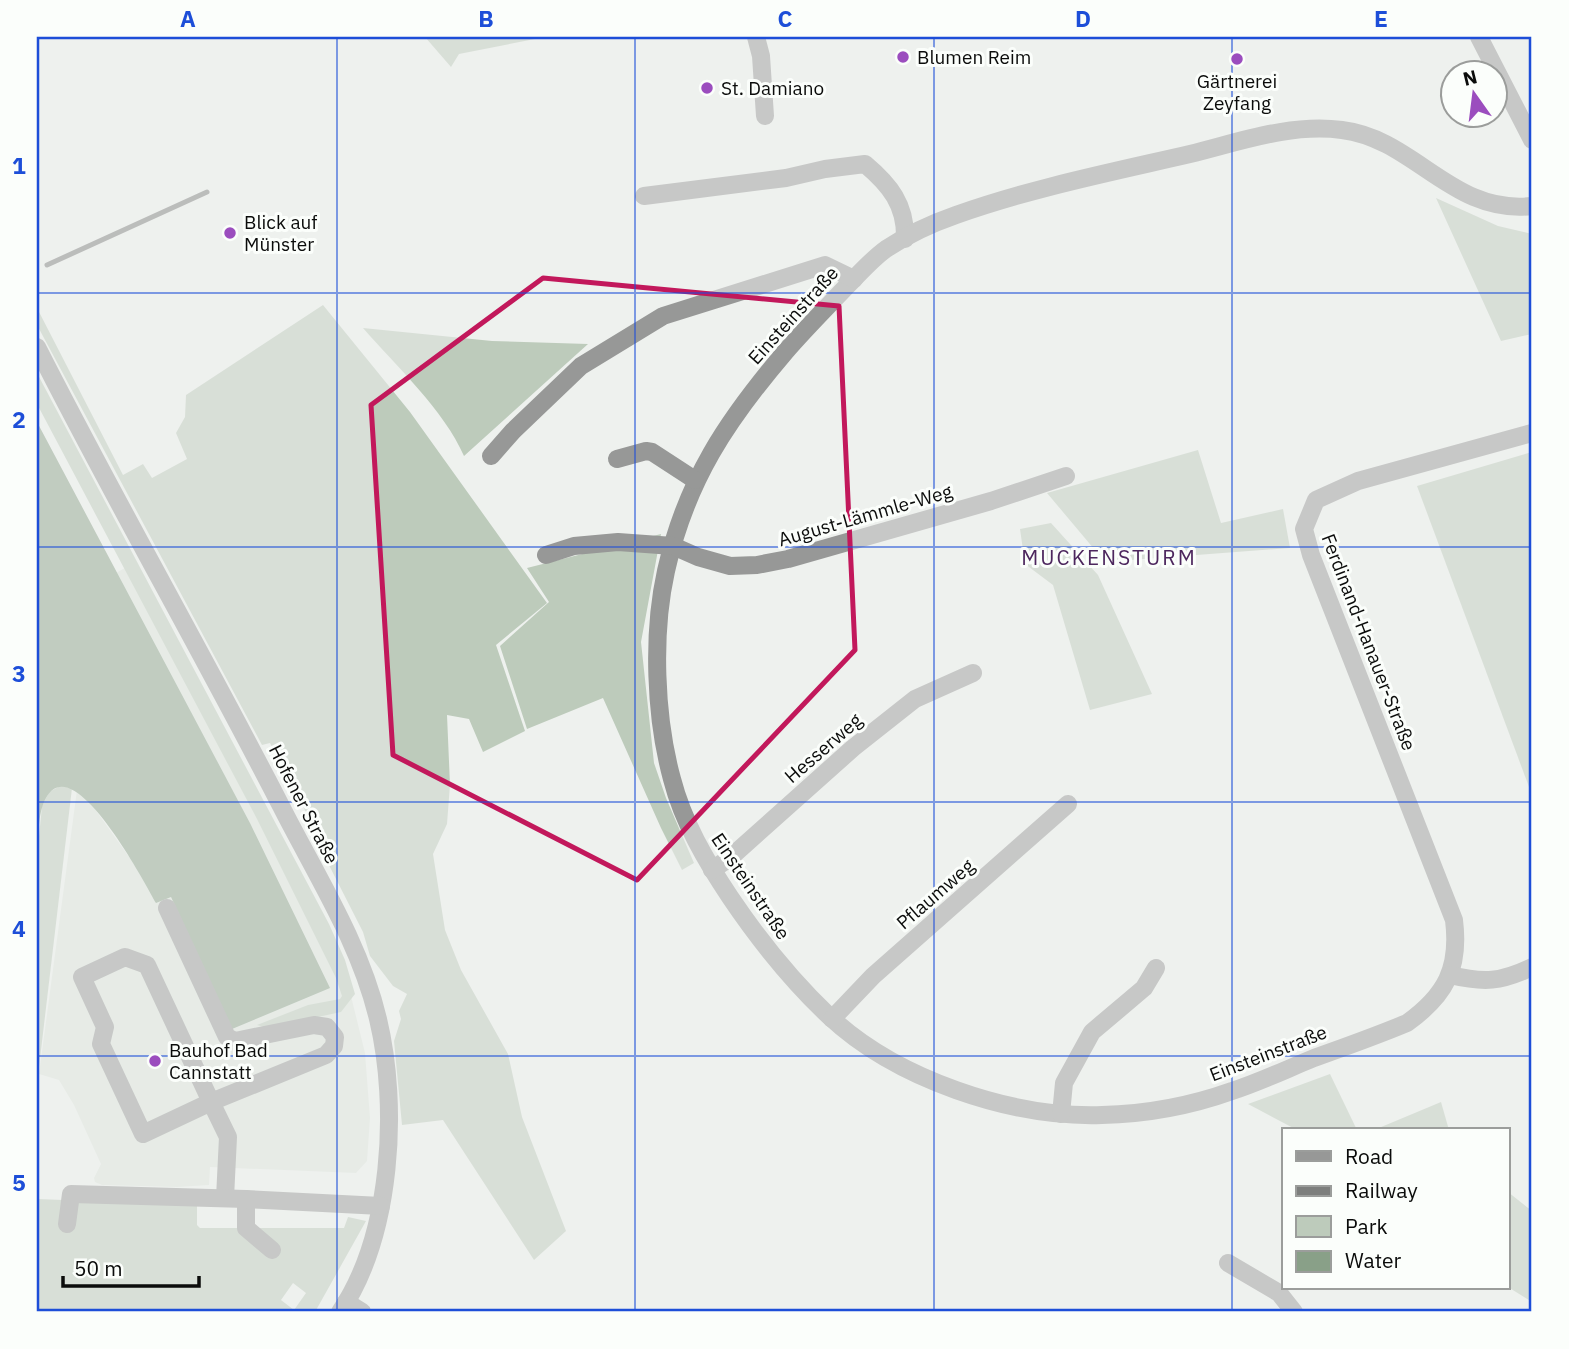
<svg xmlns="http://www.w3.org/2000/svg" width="1569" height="1349" font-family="'IBM Plex Sans',sans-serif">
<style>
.built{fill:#dde5dc}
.green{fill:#bdcbbb;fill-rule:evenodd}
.water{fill:#89a088}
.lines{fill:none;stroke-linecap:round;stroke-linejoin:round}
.minor{stroke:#979897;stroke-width:18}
.rail{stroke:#7d7f7d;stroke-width:5}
.marked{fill:none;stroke:#c2185b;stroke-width:5;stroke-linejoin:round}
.grid{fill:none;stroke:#1d4ed8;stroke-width:2;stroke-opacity:0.55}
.poi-dot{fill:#9b4dbe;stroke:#fbfefb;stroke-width:2.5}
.labels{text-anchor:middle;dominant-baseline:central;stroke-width:6;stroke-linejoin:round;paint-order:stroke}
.poi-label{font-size:19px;fill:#0b0c0b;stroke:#fbfefb;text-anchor:start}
.street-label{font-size:19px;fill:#0b0c0b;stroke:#fbfefb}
.neighbourhood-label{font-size:21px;letter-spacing:2px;fill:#4d275e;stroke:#fbfefb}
.neatline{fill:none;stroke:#1d4ed8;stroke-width:2.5}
.grid-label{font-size:23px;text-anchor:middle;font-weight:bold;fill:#1d4ed8}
</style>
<rect width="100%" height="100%" fill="#eef1ee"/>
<!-- built -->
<path class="built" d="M 130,565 L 350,992 L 365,1053 L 370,1118 L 367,1161 L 356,1173 L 210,1167 L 209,1185 L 177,1187 L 102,1185 L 95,1182 L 94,1178 L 101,1164 L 74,1105 L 59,1080 L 39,1074 L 77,790 L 87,798 L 137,868 L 171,897 L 232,1029 L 250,823 L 116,573 Z"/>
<!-- green -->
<g class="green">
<path d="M 425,37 L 545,37 L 459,54 L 451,67 Z"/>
<path d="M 1436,198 L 1498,226 L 1532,234 L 1532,334 L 1501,341 Z"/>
<path d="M 323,305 L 410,412 L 547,603 L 496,645 L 525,731 L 483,752 L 469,719 L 447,715 L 450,785 L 447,824 L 433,854 L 445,930 L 461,970 L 508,1054 L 522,1117 L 566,1231 L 534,1260 L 443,1120 L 402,1125 L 394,1041 L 401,1019 L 399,1011 L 407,994 L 393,986 L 370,956 L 363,932 L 306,820 L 307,814 L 270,743 L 262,745 L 37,325 L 37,308 L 123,475 L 143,464 L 152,478 L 187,459 L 176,433 L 185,417 L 186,395 Z"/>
<path d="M 363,328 L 492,341 L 588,344 L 464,456 C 444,410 396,366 363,328 Z"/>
<path d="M 37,373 L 329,924 L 345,960 L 355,994 L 341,1012 L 267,1028 L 257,1025 L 308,1005 L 340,999 L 342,996 L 336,978 L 257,819 L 37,404 Z"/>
<path d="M 1198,450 L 1221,523 L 1283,509 L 1290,548 L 1105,562 L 1047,493 Z"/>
<path d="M 1532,452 L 1532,795 L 1417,486 Z"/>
<path d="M 1051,523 L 1098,575 L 1152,694 L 1090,710 L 1053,585 L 1025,564 L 1020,529 Z"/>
<path d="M 661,534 L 641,642 L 654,763 L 666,798 L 694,863 L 682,870 L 661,828 L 603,698 L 527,729 L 500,646 L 549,602 L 527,568 Z"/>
<path d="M 60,786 L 72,788 L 37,1084 L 37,856 L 42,806 L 49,792 Z"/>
<path d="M 1330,1074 L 1357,1130 L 1297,1130 L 1248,1104 Z"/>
<path d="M 1441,1102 L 1449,1130 L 1374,1130 Z"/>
<path d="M 1508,1192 L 1532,1211 L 1532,1302 L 1508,1287 Z"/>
<path d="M 37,1199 L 197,1205 L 197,1225 L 200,1228 L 344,1228 L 348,1217 L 366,1221 L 315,1312 L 37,1312 ZM 293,1283 L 306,1293 L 294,1310 L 281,1300 Z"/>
</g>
<!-- water -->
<path class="water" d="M 37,422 L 250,823 L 330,988 L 232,1029 L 171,897 L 156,903 C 145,883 73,747 46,798 C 37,814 39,838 37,856 Z"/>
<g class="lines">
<!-- minor -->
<g class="minor">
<path d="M 756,37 L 761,56 L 765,116"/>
<path d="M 1479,37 L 1532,140"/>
<path d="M 644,196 L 786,178 L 825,169 L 865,164 C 890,185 906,205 905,239"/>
<path d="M 1532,206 C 1452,215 1415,139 1342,130 C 1291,123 1239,142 1190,154 C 1112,172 1032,188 956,215 C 933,223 907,235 886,249 C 872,259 859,274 846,287 C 826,308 805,329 786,351 C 727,420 686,481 666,571 C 652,634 655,717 672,779 C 683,822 706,861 730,897 C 759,940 791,980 829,1016 C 896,1079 1011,1118 1102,1115 C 1147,1114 1190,1106 1232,1091 C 1260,1082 1287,1069 1314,1058 C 1345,1047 1376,1036 1407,1023 C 1446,995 1460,968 1454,920 L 1311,555 L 1304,529 L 1316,500 L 1358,481 L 1532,433"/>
<path d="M 37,347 C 115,501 202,652 281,806 C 316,875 360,943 378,1019 C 399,1107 392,1235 340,1312"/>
<path d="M 491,456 L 513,431 L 581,366 L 663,316 L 825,265 L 854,279"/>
<path d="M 617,459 L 646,451 L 652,452 L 695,480"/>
<path d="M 546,555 L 574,546 L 618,542 L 673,546 L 698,557 L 730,566 L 757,565 L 788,559 L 991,501 L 1066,476"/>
<path d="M 712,870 L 731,857 L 853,748 L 915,699 L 973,673"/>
<path d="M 167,908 L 227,1037 L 235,1041 L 314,1025 L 327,1027 L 335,1037 L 334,1046 L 326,1055 L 211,1102 L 147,965 L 125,957 L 82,977 L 105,1027 L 101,1044 L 143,1134 L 211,1102 L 228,1137 L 225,1198"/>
<path d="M 1450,975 C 1484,983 1501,982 1532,967"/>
<path d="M 832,1019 L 873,976 L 1068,804"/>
<path d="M 1061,1114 L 1064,1083 L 1092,1032 L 1144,988 L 1156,968"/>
<path d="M 246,1199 L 246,1228 L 272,1250"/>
<path d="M 67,1224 L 71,1194 L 246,1199 L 381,1206"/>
<path d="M 1228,1263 L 1279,1293 L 1294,1312"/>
<path d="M 346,1302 L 362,1312"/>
</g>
<!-- rail -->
<path class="rail" d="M 47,265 L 207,192"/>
</g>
<!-- marked area -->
<path d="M0 0H1569V1349H0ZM 543,278 L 839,306 L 855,650 L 637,880 L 393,755 L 371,405 Z" fill="#eef1ee" fill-opacity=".55" fill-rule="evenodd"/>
<path class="marked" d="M 543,278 L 839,306 L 855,650 L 637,880 L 393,755 L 371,405 Z"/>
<!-- grid -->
<path class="grid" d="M 337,37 L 337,1312M 635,37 L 635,1312M 934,37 L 934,1312M 1232,37 L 1232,1312M 37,293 L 1532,293M 37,547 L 1532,547M 37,802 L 1532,802M 37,1056 L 1532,1056"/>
<!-- markers -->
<g class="poi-dot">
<circle cx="903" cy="57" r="7"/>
<circle cx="1237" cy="59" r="7"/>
<circle cx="707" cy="88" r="7"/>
<circle cx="230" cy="233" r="7"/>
<circle cx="155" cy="1061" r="7"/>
</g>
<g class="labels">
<!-- poi labels -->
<g class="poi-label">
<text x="917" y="57">Blumen Reim</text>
<text x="1237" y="81" text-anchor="middle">Gärtnerei<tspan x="1237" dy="22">Zeyfang</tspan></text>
<text x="721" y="88">St. Damiano</text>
<text x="244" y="222">Blick auf<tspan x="244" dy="22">Münster</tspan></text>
<text x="169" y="1050">Bauhof Bad<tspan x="169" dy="22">Cannstatt</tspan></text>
</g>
<!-- street labels -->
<g class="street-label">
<text transform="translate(793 315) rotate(-48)">Einsteinstraße</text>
<text transform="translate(865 515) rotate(-16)">August-Lämmle-Weg</text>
<text transform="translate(1369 642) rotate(69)">Ferdinand-Hanauer-Straße</text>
<text transform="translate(823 748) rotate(-41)">Hesserweg</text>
<text transform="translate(304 804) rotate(63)">Hofener Straße</text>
<text transform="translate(751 886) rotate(56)">Einsteinstraße</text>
<text transform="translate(935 894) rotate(-41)">Pflaumweg</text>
<text transform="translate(1268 1053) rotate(-21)">Einsteinstraße</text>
</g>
<!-- neighbourhood labels -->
<g class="neighbourhood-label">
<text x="1109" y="557">MUCKENSTURM</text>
</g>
</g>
<!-- border -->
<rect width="1569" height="1349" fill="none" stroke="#fbfefb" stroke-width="77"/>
<!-- legend -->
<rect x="1282" y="1128" width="228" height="161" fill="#fbfefb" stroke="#9b9d9b" stroke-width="2"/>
<rect x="1296" y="1151" width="35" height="10" fill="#979897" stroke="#9b9d9b" stroke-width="2"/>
<text x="1345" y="1164" font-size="21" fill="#0b0c0b">Road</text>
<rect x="1296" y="1186" width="35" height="10" fill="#7d7f7d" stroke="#9b9d9b" stroke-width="2"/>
<text x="1345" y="1198" font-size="21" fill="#0b0c0b">Railway</text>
<rect x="1296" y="1216" width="35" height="21" fill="#bdcbbb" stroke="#9b9d9b" stroke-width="2"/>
<text x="1345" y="1234" font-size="21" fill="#0b0c0b">Park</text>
<rect x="1296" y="1251" width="35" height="21" fill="#89a088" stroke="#9b9d9b" stroke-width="2"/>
<text x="1345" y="1268" font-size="21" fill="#0b0c0b">Water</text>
<!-- north arrow -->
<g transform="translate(1474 94) rotate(346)"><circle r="33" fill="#fbfefb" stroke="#9b9d9b" stroke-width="2"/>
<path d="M0-5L12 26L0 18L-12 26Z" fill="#9b4dbe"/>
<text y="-10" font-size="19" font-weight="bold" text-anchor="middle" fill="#0b0c0b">N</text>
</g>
<!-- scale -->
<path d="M63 1276v10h136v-10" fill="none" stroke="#0b0c0b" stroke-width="3.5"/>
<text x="74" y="1276" font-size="21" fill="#0b0c0b" stroke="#fbfefb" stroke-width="5" paint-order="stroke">50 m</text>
<rect x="38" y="38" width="1492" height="1272" class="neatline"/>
<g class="grid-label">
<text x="188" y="27">A</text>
<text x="486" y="27">B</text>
<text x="785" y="27">C</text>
<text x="1083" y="27">D</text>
<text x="1381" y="27">E</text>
<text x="19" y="174">1</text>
<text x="19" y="428">2</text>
<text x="19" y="682">3</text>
<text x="19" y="937">4</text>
<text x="19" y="1191">5</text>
</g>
</svg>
